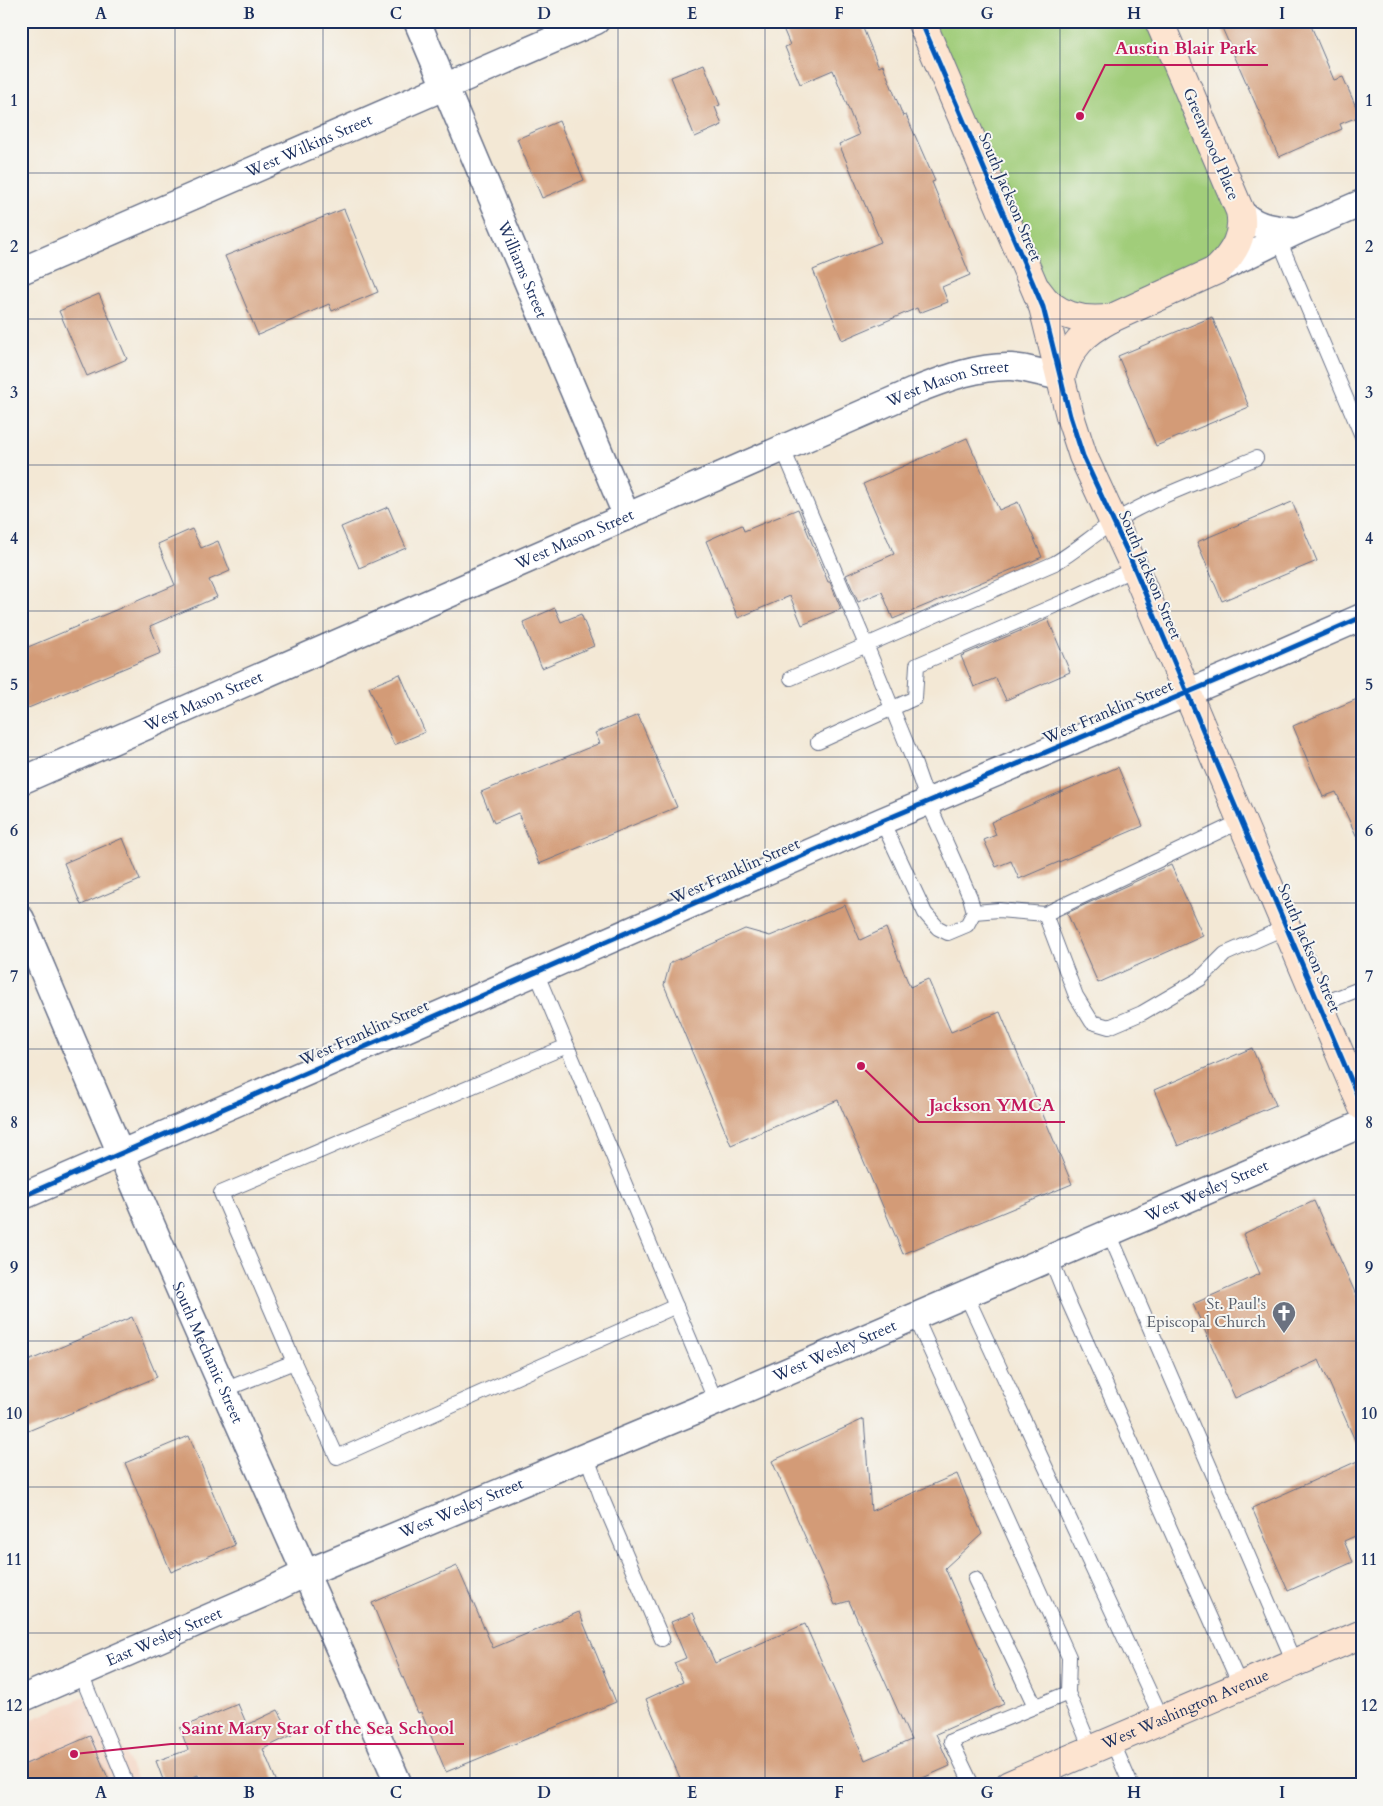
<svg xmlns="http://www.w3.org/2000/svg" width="1383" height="1806" font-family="Cardo,serif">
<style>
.built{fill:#f4d3c0}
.green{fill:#a1cd7a;stroke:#5e7e6c}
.building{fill:#d39b77}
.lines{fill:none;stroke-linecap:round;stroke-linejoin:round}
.lane-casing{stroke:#677088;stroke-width:16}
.street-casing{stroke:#677088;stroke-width:29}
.secondary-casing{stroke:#677088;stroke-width:30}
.lane{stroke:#fff;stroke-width:14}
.street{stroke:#fff;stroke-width:26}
.secondary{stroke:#fde4d0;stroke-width:28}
.cycleway-casing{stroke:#f6f6f2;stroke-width:8}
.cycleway{stroke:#0057b8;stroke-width:5}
.grid{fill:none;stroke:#1b2f5e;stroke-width:1;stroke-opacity:0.55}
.labels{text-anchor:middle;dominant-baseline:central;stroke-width:4;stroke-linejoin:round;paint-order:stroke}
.street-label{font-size:16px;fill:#1b2f5e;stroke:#f6f6f2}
.worship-label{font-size:16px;fill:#5b616d;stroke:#f6f6f2;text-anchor:end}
.leader{fill:none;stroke:#c2185b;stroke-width:2}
.callout-dot{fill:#c2185b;stroke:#f6f6f2;stroke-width:2}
.callout-label{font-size:18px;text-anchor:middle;font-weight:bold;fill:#c2185b;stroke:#f6f6f2;stroke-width:4;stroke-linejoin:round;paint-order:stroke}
.neatline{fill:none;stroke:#1b2f5e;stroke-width:2}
.grid-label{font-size:16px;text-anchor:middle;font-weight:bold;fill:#1b2f5e}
</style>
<rect width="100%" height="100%" fill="#f6f6f2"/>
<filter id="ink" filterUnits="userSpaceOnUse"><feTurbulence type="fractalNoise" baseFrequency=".02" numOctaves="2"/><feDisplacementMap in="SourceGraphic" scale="10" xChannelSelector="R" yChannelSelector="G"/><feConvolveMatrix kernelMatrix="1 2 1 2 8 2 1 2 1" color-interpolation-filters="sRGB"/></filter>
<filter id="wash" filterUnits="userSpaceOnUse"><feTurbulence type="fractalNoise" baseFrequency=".0096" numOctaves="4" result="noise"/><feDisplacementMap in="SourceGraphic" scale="20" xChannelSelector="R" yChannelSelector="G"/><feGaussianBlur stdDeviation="1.12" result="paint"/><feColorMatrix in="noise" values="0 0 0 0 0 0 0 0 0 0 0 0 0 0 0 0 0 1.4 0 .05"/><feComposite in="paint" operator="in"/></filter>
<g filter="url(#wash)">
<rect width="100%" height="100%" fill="#f3e8d5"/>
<!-- built -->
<path class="built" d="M 98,1691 L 139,1785 L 21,1785 L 21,1724 Z"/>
<!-- green -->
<path class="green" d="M 921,21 L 1159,21 L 1240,211 L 1236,246 L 1112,318 L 1056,309 Z"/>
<g id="blocks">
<!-- building -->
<g class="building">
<path d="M 780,21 L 860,21 L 879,67 L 883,65 L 903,116 L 906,115 L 935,181 L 932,182 L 970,275 L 942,287 L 948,302 L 919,313 L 917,308 L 842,340 L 813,270 L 881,242 L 839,144 L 859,135 L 833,70 L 800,84 L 785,47 L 790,45 Z"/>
<path d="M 1219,21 L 1309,21 L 1334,80 L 1343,77 L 1360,116 L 1340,124 L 1342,129 L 1279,157 Z"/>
<path d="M 704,64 L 720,105 L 715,107 L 722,125 L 695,137 L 671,77 Z"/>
<path d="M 559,121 L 584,180 L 542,198 L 517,139 Z"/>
<path d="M 344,209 L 378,292 L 332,311 L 329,304 L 258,335 L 225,256 Z"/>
<path d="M 99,294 L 127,359 L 87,376 L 59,311 Z"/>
<path d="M 1212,317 L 1249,407 L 1156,446 L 1118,356 Z"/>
<path d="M 967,438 L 999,510 L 1018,502 L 1042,557 L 893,619 L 882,592 L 858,602 L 846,575 L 894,554 L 863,484 Z"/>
<path d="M 1292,502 L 1317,561 L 1222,601 L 1197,542 Z"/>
<path d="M 388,507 L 406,548 L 359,568 L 341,527 Z"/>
<path d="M 798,509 L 828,582 L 830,582 L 841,609 L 802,625 L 790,596 L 738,618 L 706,541 L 742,525 L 744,531 Z"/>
<path d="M 192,529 L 201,548 L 218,541 L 230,571 L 209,580 L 217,597 L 150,626 L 161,653 L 21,711 L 21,650 L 175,585 L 158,544 Z"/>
<path d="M 555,608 L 561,622 L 581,614 L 594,646 L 542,668 L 523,622 Z"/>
<path d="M 1048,619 L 1070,672 L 1006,700 L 996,678 L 974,687 L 961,656 Z"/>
<path d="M 400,674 L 425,732 L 394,745 L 369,687 Z"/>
<path d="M 1362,697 L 1362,848 L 1336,792 L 1323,797 L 1293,726 Z"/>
<path d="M 638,715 L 677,807 L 539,864 L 518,813 L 494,823 L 481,792 L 600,743 L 595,733 Z"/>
<path d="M 1118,767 L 1143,826 L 1019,879 L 1011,861 L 996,867 L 984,840 L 996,835 L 991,822 Z"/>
<path d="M 123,838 L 140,880 L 81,905 L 64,863 Z"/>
<path d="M 1171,865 L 1203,936 L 1098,983 L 1067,913 Z"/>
<path d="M 845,905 L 860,940 L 886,928 L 910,987 L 928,979 L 951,1032 L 1000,1012 L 1072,1184 L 903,1254 L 838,1100 L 731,1145 L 664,985 L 670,963 L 745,929 L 770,936 Z"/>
<path d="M 1252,1048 L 1276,1105 L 1178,1146 L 1154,1090 Z"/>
<path d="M 1314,1201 L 1362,1308 L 1362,1456 L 1319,1360 L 1235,1398 L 1193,1304 L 1260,1274 L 1243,1234 Z"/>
<path d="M 132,1317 L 157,1377 L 21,1434 L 21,1364 Z"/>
<path d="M 864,1419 L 871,1511 L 957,1474 L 982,1534 L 945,1568 L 1004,1704 L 936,1734 L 950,1766 L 907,1785 L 683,1785 L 646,1699 L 683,1682 L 674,1663 L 686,1658 L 671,1622 L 693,1613 L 715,1663 L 805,1624 L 865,1760 L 911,1740 L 849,1601 L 835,1605 L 772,1461 Z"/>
<path d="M 189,1436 L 235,1545 L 171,1572 L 125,1463 Z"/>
<path d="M 1362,1459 L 1362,1533 L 1344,1541 L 1353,1562 L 1288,1591 L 1252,1508 Z"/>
<path d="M 457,1566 L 493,1648 L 579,1612 L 616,1702 L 446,1772 L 421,1712 L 418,1713 L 372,1603 Z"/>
<path d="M 238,1704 L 247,1725 L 278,1710 L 292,1735 L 263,1749 L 278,1785 L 202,1785 L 198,1775 L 175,1785 L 165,1785 L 156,1761 L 188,1750 L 180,1728 Z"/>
<path d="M 90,1736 L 111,1785 L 21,1785 L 21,1766 Z"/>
</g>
</g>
</g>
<g filter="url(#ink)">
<use href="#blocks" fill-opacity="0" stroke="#677088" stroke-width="1"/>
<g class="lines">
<!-- lane casing -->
<g class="lane-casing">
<g id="lane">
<path d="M 1279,240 L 1362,436"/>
<path d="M 783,449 L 867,647 L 914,762 L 928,802 L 970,897 L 974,912 L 967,925 L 948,933 L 938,928 L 925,913 L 882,821"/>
<path d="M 791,678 L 1055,563 C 1076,551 1094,534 1115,521 C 1158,495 1209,478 1256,458"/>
<path d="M 818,742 L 915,698 L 917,665 L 1070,599 L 1134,569"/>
<path d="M 1241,821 L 1045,914 L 1076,996 L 1092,1022 L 1109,1027 L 1142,1013 L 1200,979 L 1225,954 L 1286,927"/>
<path d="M 974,912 L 999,910 L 1045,914"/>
<path d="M 536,972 L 716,1402"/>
<path d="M 1319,1005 L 1362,988"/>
<path d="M 1109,1233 L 1294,1662"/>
<path d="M 1050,1257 L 1065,1294 L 1240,1685"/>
<path d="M 966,1295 L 1162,1719"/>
<path d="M 915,1316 L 1069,1657 L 1068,1693"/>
<path d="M 294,1362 L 337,1457 L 676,1306"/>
<path d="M 224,1390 L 294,1362 L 221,1193 L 567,1046"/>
<path d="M 586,1455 L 601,1496 L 662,1639"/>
<path d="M 975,1579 L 1035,1706"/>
<path d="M 80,1672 L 127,1785"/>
<path d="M 1112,1741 L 1131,1785"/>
<path d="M 972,1785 L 951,1741 L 1068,1693 L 1091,1749"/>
</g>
</g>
<!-- street casing -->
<g class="street-casing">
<g id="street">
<path id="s1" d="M 417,21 L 627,517"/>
<path d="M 1240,211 C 1256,229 1275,228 1297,231"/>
<path d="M 1217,270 L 1297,231 L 1362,203"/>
<path id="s2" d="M 21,271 L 596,21"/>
<path id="s3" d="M 21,781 L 914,391 C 945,379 977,366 1011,367 C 1028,368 1044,374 1061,377"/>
<path id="s4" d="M 21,919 C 88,1077 154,1234 224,1390 C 282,1522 342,1653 399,1785"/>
<path d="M 21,1197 L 882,821 L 1234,673 L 1362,617"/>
<path id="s5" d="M 21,1699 L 265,1593 L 306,1573 L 716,1402 L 1362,1124"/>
</g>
</g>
<!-- secondary casing -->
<g class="secondary-casing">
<g id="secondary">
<path d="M 921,21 L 1043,307 L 1070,416 L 1083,456 L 1131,560 L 1362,1106"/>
<path d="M 1038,291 C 1054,316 1084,323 1112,318 L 1217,270 C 1234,253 1245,235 1240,211 L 1159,21"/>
<path d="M 1061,377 C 1070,346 1084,333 1112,318"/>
<path id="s6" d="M 1009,1785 L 1362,1634"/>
</g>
</g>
<!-- lane -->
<use href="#lane" class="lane"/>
<!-- street -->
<use href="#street" class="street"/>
<!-- secondary -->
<use href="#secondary" class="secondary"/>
<!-- cycleway casing -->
<g class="cycleway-casing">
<g id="cycleway">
<path d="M 921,21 L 1043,307 L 1070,416 L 1083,456 L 1131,560 L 1362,1106"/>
<path d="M 21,1197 L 882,821 L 1234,673 L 1362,617"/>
</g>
</g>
<!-- cycleway -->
<use href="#cycleway" class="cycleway"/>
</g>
</g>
<!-- grid -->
<path class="grid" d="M 175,21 L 175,1785M 323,21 L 323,1785M 470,21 L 470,1785M 618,21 L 618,1785M 765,21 L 765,1785M 913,21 L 913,1785M 1060,21 L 1060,1785M 1208,21 L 1208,1785M 21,173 L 1362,173M 21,319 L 1362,319M 21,465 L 1362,465M 21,611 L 1362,611M 21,757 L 1362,757M 21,903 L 1362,903M 21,1049 L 1362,1049M 21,1195 L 1362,1195M 21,1341 L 1362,1341M 21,1487 L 1362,1487M 21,1633 L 1362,1633"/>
<!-- icons -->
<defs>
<g id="church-pin" transform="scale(1.25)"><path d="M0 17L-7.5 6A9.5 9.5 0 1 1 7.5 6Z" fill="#6b7280" stroke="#f6f6f2"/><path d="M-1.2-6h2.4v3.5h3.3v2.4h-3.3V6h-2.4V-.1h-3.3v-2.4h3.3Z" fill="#fff"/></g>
</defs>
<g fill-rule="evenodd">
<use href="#church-pin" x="1284" y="1313"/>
</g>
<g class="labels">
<!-- street labels -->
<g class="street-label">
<text transform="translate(1211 144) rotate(67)">Greenwood Place</text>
<text stroke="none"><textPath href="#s2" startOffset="314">West Wilkins Street</textPath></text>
<text transform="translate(1010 197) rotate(67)">South Jackson Street</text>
<text stroke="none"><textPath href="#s1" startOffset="270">Williams Street</textPath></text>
<text stroke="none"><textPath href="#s3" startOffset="1009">West Mason Street</textPath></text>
<text stroke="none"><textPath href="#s3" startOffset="604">West Mason Street</textPath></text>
<text transform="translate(1150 575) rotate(67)">South Jackson Street</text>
<text stroke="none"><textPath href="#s3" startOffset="199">West Mason Street</textPath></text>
<text transform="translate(1108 712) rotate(-23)">West Franklin Street</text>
<text transform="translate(735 871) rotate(-24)">West Franklin Street</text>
<text transform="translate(1309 948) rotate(67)">South Jackson Street</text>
<text transform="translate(364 1033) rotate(-24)">West Franklin Street</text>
<text stroke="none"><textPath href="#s5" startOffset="1290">West Wesley Street</textPath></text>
<text stroke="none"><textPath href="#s5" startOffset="885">West Wesley Street</textPath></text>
<text stroke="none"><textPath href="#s4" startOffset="472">South Mechanic Street</textPath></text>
<text stroke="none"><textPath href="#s5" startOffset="480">West Wesley Street</textPath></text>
<text stroke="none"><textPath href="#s5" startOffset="156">East Wesley Street</textPath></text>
<text stroke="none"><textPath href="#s6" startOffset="192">West Washington Avenue</textPath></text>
</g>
<!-- worship labels -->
<g class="worship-label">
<text x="1266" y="1304">St. Paul's<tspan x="1266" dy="18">Episcopal Church</tspan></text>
</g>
</g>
<!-- callouts -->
<path class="leader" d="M1080 116L1105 65H1268M861 1066L919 1122H1065M74 1754L171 1744H464"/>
<g class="callout-dot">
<circle cx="1080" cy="116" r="5"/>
<circle cx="861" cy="1066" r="5"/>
<circle cx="74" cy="1754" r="5"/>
</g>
<g class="callout-label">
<text x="1186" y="54">Austin Blair Park</text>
<text x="992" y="1111">Jackson YMCA</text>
<text x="318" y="1734">Saint Mary Star of the Sea School</text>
</g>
<!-- margin -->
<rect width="1383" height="1806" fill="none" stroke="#f6f6f2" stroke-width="55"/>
<rect x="28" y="28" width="1328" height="1750" class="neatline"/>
<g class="grid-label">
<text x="101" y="19">A</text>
<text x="249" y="19">B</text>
<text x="396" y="19">C</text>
<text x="544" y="19">D</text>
<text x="692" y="19">E</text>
<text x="839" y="19">F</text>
<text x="987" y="19">G</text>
<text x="1134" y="19">H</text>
<text x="1282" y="19">I</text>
<text x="14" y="106">1</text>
<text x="1369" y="106">1</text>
<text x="14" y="252">2</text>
<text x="1369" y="252">2</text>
<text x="14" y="398">3</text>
<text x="1369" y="398">3</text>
<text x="14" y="544">4</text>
<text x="1369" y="544">4</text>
<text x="14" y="690">5</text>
<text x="1369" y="690">5</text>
<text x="14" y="836">6</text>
<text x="1369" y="836">6</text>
<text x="14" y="982">7</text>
<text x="1369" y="982">7</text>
<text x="14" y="1128">8</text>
<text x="1369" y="1128">8</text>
<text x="14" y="1273">9</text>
<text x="1369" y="1273">9</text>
<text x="14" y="1419">10</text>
<text x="1369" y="1419">10</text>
<text x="14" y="1565">11</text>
<text x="1369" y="1565">11</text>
<text x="14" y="1711">12</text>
<text x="1369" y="1711">12</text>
<text x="101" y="1798">A</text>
<text x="249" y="1798">B</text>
<text x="396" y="1798">C</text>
<text x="544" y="1798">D</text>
<text x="692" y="1798">E</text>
<text x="839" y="1798">F</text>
<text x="987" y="1798">G</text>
<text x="1134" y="1798">H</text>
<text x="1282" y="1798">I</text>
</g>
</svg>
